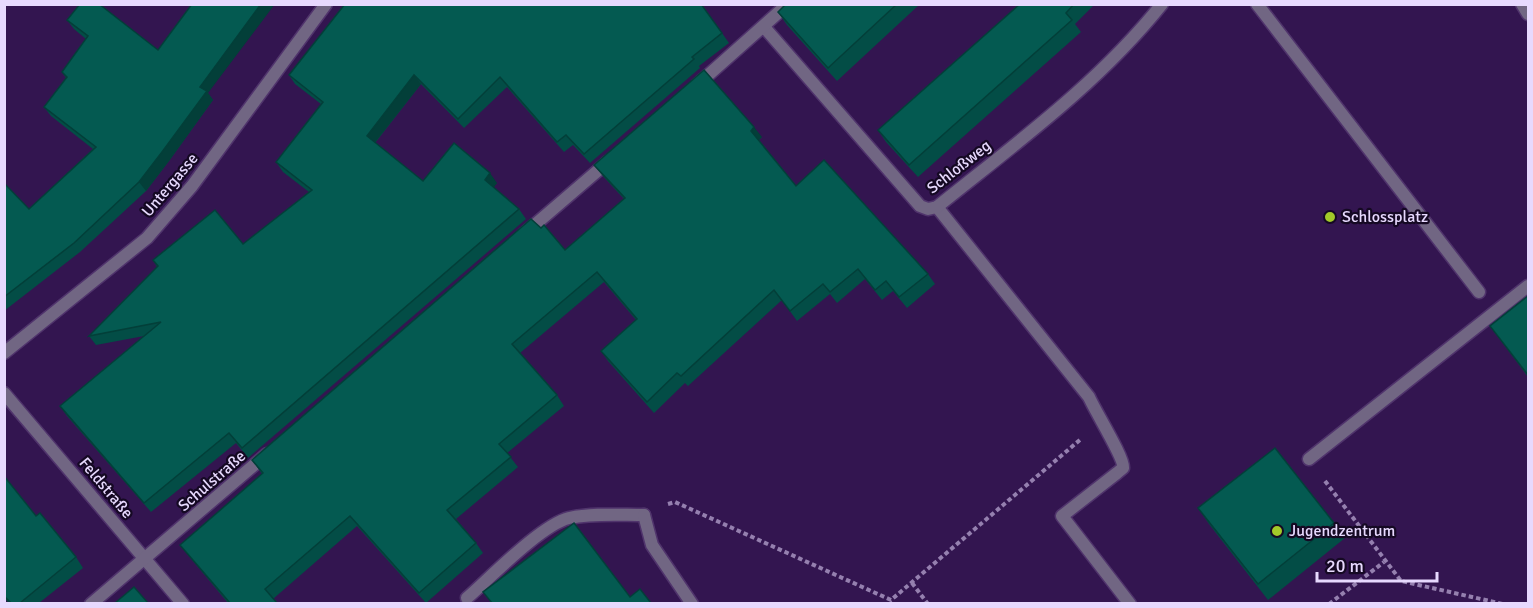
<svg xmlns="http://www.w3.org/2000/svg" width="1533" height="608" font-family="Signika,sans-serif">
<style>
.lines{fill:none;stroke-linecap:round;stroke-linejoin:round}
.lane-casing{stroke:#50346c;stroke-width:15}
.street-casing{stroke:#50346c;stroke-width:15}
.path{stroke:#9580af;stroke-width:4;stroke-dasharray:4.5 3;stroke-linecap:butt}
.lane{stroke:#716683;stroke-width:12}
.street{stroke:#716683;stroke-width:12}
.wall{fill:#034d46}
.shaded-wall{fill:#033f39}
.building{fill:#045a51;stroke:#033f39;stroke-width:1.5}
.poi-dot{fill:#a2c929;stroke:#150923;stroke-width:2}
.labels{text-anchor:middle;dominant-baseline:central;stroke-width:4.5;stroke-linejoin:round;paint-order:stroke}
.street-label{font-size:16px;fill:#e7d9fe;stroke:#150923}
.poi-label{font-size:16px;fill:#e7d9fe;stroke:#150923;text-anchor:start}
</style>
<rect width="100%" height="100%" fill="#331550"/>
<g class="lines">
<!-- lane casing -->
<g class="lane-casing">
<g id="lane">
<path d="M 1257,4 L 1479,292"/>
<path d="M 937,207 L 1089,397 C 1095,411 1125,459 1123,468 L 1117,473 L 1062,516 L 1130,604"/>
<path d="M 1309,459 L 1528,286"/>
<path d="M 467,598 C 490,578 541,525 569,518 C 593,513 619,515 644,515"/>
</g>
</g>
<!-- street casing -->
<g class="street-casing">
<g id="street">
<path d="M 1522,4 L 1528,14"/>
<path d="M 764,27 L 920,206 L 928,209 L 937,207 C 1015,144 1098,84 1162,4"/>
<path d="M 697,85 L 788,4"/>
<path d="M 524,234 L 609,161"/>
<path d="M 4,353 L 147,238 L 192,186 L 326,4"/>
<path d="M 4,393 L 183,604"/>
<path d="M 644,515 L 652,545 L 692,604"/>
<path d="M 91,604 L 267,454"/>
</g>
</g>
<!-- path -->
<g class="path">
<path d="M 1325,481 L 1401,581 L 1503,604"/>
<path d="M 668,504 L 675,502 L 891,600 L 1081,439"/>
<path d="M 912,583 L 928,604"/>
<path d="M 1329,604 L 1384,562"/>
</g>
<!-- lane -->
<use href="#lane" class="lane"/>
<!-- street -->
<use href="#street" class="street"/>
</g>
<!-- wall -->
<g class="wall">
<path d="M 786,4 L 920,4 L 837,81 L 787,25 L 778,12 Z"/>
<path d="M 1020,4 L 1095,4 L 1075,24 L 1081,32 L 918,177 L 886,142 L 878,130 Z"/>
<path d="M 67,20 L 208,93 L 213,100 L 169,161 L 146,191 L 80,252 L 4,311 L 4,183 L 29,209 L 93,149 L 51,116 L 44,107 L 66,78 L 62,72 L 86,39 L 74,29 Z"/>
<path d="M 722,33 L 729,43 L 699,66 L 700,68 L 590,163 L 573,145 L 564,152 L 507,87 L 464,128 L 421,84 L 375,143 L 423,181 L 497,183 L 493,187 L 519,209 L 526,219 L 248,458 L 236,443 L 151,512 L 67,416 L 60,406 L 144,336 L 96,345 L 89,336 L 157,267 L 153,260 L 243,244 L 309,192 L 283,172 L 276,162 L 321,104 L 295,84 L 289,75 Z"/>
<path d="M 762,137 L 759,140 L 796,186 L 928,274 L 935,284 L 907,308 L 893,291 L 882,300 L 865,279 L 837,303 L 830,294 L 797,321 L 782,300 L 688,386 L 685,383 L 654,413 L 608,361 L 601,351 L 636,320 L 604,282 L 520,353 L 557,395 L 564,406 L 507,453 L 518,467 L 456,519 L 476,543 L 483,553 L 426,603 L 357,526 L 273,599 L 277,603 L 228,603 L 188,555 L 180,545 L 262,474 L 252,460 L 565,250 L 624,199 L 602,175 L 594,165 Z"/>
<path d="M 1528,296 L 1528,377 L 1490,326 Z"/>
<path d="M 4,476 L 36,516 L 76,557 L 83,568 L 39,603 L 9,603 L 4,598 Z"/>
<path d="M 1198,508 L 1334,523 L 1345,538 L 1268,600 L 1209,524 Z"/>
</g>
<!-- shaded-wall -->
<g class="shaded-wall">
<path d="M 261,4 L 275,4 L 208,93 L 213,100 L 169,161 L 146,191 L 139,182 L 200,87 Z"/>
<path d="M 414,75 L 421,84 L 373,145 L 367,136 Z"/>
<path d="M 754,127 L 762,137 L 758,141 L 751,131 Z"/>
<path d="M 490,173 L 497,183 L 492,190 L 485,180 Z"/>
</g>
<!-- building -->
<g class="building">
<path d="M 80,4 L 99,4 L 158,50 L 192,4 L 261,4 L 200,87 L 207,91 L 162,152 L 139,182 L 74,243 L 4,297 L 4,183 L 29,209 L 96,147 L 44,107 L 67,77 L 62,72 L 88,36 L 67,20 Z"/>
<path d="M 345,4 L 701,4 L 722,33 L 692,57 L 694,59 L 584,154 L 566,135 L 557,142 L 500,77 L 458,119 L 414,75 L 367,136 L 423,181 L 454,143 L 490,173 L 485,180 L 519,209 L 242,448 L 229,433 L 144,503 L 60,406 L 161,322 L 89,336 L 158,266 L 153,260 L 215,210 L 243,244 L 312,190 L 276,162 L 323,102 L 289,75 Z"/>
<path d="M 786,4 L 897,4 L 828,68 L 778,12 Z"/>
<path d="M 1020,4 L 1074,4 L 1066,13 L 1072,20 L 909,165 L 878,130 Z"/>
<path d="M 704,70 L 754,127 L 751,131 L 796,186 L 824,160 L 928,274 L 899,297 L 886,281 L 875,290 L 858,269 L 830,292 L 823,284 L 790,311 L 774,290 L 681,376 L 677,373 L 647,402 L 601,351 L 637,319 L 597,272 L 512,344 L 557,395 L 499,444 L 511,457 L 447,510 L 476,543 L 419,593 L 350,516 L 265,589 L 277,603 L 230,603 L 180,545 L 263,473 L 252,460 L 531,219 L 541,228 L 544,225 L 565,250 L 625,198 L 594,165 Z"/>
<path d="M 1528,296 L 1528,375 L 1490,326 Z"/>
<path d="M 1275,448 L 1334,523 L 1258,584 L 1198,508 Z"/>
<path d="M 4,476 L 36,516 L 40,513 L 76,557 L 20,603 L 11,603 L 4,596 Z"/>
<path d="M 574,523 L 630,597 L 640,589 L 651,603 L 492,603 L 483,592 Z"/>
<path d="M 134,587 L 148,603 L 115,603 Z"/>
</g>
<!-- markers -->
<g class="poi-dot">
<circle cx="1330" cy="217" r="6"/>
<circle cx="1277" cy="531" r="6"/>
</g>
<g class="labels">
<!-- street labels -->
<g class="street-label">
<text transform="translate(959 167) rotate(-38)">Schloßweg</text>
<text transform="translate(170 185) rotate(-50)">Untergasse</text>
<text transform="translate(212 481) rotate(-41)">Schulstraße</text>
<text transform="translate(106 488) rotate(50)">Feldstraße</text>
</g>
<!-- poi labels -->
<g class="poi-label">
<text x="1342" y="217">Schlossplatz</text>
<text x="1289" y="531">Jugendzentrum</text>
</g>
</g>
<!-- border -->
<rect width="1533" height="608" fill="none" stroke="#e7d9fe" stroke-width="12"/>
<!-- scale -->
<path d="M1317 572v9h120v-9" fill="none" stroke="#e7d9fe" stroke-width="3"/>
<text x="1326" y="572" font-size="18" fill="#e7d9fe" stroke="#150923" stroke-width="4.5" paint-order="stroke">20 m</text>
</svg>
